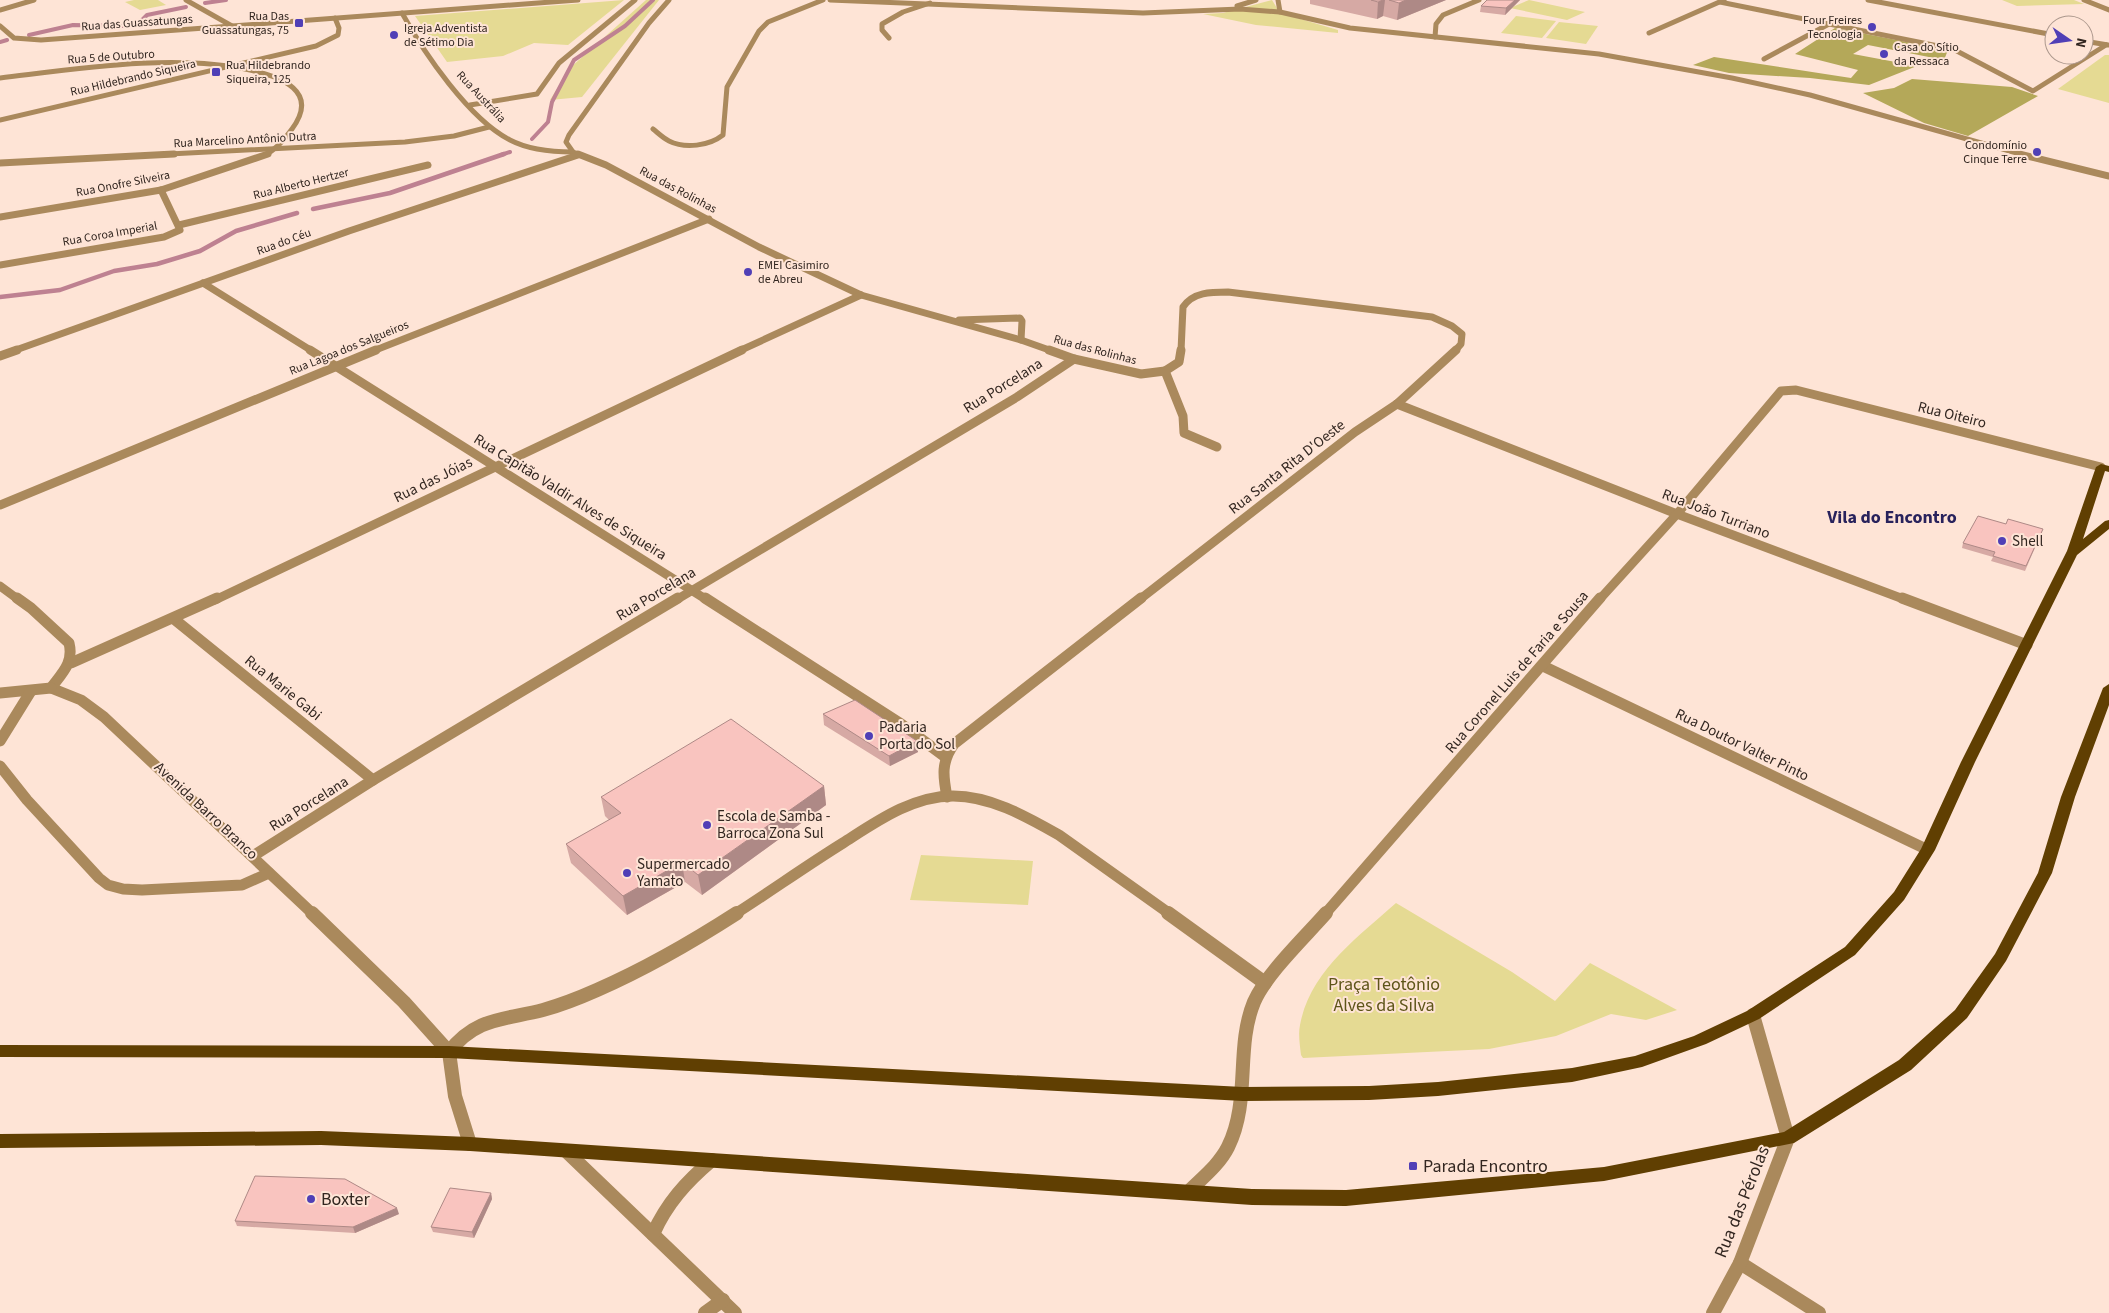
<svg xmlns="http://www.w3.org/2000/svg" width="2109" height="1313" font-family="'Source Sans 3',sans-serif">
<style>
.green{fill:#e5da93}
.forest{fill:#b4a859}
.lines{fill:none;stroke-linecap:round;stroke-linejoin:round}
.stream-far1{stroke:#be8191;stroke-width:4}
.stream{stroke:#be8191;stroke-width:4.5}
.minor-far4{stroke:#aa895c;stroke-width:5}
.minor-far3{stroke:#aa895c;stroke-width:7}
.minor-far2{stroke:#aa895c;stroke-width:9}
.minor-far1{stroke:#aa895c;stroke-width:11}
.minor{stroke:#aa895c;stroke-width:14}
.tertiary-far2{stroke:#aa895c;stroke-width:5}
.tertiary-far1{stroke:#aa895c;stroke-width:7}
.tertiary{stroke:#aa895c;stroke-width:14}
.primary{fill:#603f02;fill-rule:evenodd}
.wall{fill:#d6a9a4}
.shaded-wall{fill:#ae8986}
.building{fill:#f9c4bf;stroke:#ae8986}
.poi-dot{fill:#503fb6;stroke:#fee4d6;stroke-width:2}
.labels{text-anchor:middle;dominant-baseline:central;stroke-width:4;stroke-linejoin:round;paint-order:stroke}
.far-poi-label{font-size:12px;fill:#322620;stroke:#fee4d6;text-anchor:start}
.far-street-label{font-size:12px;fill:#322620;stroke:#fee4d6}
.street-label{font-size:15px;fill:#322620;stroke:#fee4d6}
.poi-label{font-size:15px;fill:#322620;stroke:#fee4d6;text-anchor:start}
.quarter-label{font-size:18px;font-weight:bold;fill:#28225c;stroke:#fee4d6}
.near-park-label{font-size:18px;fill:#5e5519;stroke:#fee4d6}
.near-poi-label{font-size:18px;fill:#322620;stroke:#fee4d6;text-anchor:start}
.near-street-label{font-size:18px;fill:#322620;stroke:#fee4d6}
</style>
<rect width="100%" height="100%" fill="#fee4d6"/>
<!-- green -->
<g class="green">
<path d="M 134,0 L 158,0 L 166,5 L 140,10 L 125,2 Z"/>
<path d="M 624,0 L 568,45 L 534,43 L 503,56 L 447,62 L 415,16 Z"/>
<path d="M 646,0 L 659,0 L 582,97 L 550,100 L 570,68 Z"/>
<path d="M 1272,0 L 1280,13 L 1338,30 L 1338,33 L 1256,25 L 1203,14 L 1223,13 Z"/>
<path d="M 1529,0 L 1585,12 L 1567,20 L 1510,8 Z"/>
<path d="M 2002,0 L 2074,0 L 2084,4 L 2017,6 Z"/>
<path d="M 1516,16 L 1556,21 L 1542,38 L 1501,33 Z"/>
<path d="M 1559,22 L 1598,26 L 1586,44 L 1546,38 Z"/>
<path d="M 2105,55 L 2109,55 L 2109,103 L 2058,89 Z"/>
<path d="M 921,855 L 1033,861 L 1028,905 L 910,900 Z"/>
<path d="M 1396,903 L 1512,972 L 1555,1001 L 1590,963 L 1677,1010 L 1646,1020 L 1611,1014 L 1556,1036 L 1489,1049 L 1303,1058 L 1301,1055 C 1300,1046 1298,1034 1300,1025 C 1310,971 1358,937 1396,903 Z"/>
</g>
<!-- forest -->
<g class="forest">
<path d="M 1835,28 L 1948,50 L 1944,60 L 1868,45 L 1853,54 L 1917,66 L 1869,85 L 1810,78 L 1729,73 L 1693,65 L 1714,57 L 1851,78 L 1858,70 L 1795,54 Z"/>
<path d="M 1912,79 L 2012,87 L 2038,96 L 1968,136 L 1924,123 L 1863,93 L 1894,88 Z"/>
</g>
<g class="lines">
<!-- stream-far1 -->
<g class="stream-far1">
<path d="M 205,3 L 226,0"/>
<path d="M 29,35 L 73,25 L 125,26 L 141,21 L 147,15 L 186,7"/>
<path d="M 0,42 L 7,40"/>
<path d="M 532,139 L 548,122 L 552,102 L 574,60 L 625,26 L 653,0"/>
<path d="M 501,155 L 510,152"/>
</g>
<!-- stream -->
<g class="stream">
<path d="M 313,209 L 390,193 L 504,154"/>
<path d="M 0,297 L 60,290 L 114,271 L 157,264 L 200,251 L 236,231 L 297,213"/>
</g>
<!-- minor-far4 -->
<g class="minor-far4">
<path d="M 1868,0 L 2054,35"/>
<path d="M 2084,0 L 2109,10"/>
<path d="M 1720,2 L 1953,49 L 2033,91 L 2106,45"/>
<path d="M 0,10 L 34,0"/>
<path d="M 402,13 C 424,53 469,119 510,140 C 529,150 551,152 573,152"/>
<path d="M 0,26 L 14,38 L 41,40 L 232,26"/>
<path d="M 1649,33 L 1724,0"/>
<path d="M 889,38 L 882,30 L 882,24 L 903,12 L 930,3"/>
<path d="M 2084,41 L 2108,45"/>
<path d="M 1764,59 L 1829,24"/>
<path d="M 0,78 C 76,69 175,53 250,70 C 281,77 320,91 292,129 C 285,139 277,149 265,155"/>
<path d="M 470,105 L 537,94 L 559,63 L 635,0"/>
<path d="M 653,129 C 658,133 663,138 669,141 C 685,149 709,146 723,135 L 727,87 L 759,31 L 768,22 L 823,0"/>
<path d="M 150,155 L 405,142 L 454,136 L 489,127"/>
<path d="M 581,155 L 573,152 L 566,142 L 569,135 L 649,23 L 669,0"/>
</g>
<!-- minor-far3 -->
<g class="minor-far3">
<path d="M 578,154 L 606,165 L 759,247 L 861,295 L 1021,340 L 1052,351"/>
<path d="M 0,163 L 174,154"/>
<path d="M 0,217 L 161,190 L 268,154"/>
<path d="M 179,225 L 428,165"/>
<path d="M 0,265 L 164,237 L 180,230 L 161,190"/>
<path d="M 203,283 L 312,351"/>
<path d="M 959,320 L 1020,318 L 1022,321 L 1021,340"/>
<path d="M 13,351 L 349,231 L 578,155"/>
<path d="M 373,351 L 709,219"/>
<path d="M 739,351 L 861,295"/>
<path d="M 1181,351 L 1183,307 C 1193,292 1211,292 1228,292 L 1432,317 L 1452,326 L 1462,334 L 1461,344 L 1455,351"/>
</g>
<!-- minor-far2 -->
<g class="minor-far2">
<path d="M 310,350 L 707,600"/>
<path d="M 1049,350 L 1074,359 L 1141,374 L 1165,371"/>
<path d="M 1181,350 L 1179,362 L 1165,371 L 1183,416 L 1184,433 L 1217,447"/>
<path d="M 0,356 L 17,350"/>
<path d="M 1397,404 L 1677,514 L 1906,600"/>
<path d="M 0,505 L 376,350"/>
<path d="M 0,586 L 19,600"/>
<path d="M 215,600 L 742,350"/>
<path d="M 676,600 L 1017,397 L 1074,359"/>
<path d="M 1139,600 L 1355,432 L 1397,404 L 1456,350"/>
<path d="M 1599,600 L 1677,514 L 1781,391 L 1796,390 L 2101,467"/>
</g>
<!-- minor-far1 -->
<g class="minor-far1">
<path d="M 17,598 L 31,608 L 69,643 C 74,663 62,673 51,688 L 81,700 L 104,717 L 313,914"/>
<path d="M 705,598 L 901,724 L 944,756"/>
<path d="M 1902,598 L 2027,645"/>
<path d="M 174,619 L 373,780"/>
<path d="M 71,663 L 217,598"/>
<path d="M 1543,666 L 1928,850"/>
<path d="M 0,693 L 51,688"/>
<path d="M 0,741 L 31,691"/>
<path d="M 0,766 L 27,800 L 99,878 L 108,885 L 123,889 L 142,890 L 242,885 L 269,873"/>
<path d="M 947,797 C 943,776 941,762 954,744 L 1141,598"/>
<path d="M 253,856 L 373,780 L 678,598"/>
<path d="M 735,914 C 771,891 806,866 843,843 C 876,822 912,796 953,796 C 991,796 1027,817 1059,835 L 1170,914"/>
<path d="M 1325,914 L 1600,598"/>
</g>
<!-- minor -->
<g class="minor">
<path d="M 312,913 L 404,1002 L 449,1052"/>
<path d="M 1168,913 L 1265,983"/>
<path d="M 470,1144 L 455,1096 L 449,1052 C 476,1017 504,1020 543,1010 C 561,1005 579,998 597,990 C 645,969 692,942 737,913"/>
<path d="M 567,1152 L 735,1313"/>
<path d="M 1188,1192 C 1202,1178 1219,1165 1228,1147 C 1251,1101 1235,1048 1254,1002 C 1266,974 1305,937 1326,913"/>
<path d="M 653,1234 C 667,1203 686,1182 712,1160"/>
<path d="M 1740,1263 L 1819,1313"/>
<path d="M 705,1313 L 723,1300"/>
</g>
<!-- tertiary-far2 -->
<g class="tertiary-far2">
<path d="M 186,0 L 232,26 L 578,0"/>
<path d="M 830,0 L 1143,13 L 1240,9 L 1280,12 L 1350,28 L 1599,54 L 1732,78 L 1810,95 L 2024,155"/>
<path d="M 1278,0 L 1280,12"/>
<path d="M 1237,6 L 1256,0"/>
<path d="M 1435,37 L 1436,24 L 1443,15 L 1479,0"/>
<path d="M 0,120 L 316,46 L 338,35 L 339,28 L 335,18"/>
</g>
<!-- tertiary-far1 -->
<path class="tertiary-far1" d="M 2019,154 L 2109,176"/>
<!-- tertiary -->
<path class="tertiary" d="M 1713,1313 L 1740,1263 L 1788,1138 L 1753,1015"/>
<!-- primary -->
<g class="primary">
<path d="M 2101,464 L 2109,466 L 2109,472 L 2105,471 L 2083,539 L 2105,521 L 2109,520 L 2109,529 L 2077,555 L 1975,762 L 1935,850 L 1904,900 L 1855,955 L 1759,1019 L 1706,1044 L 1642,1067 L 1572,1082 L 1438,1096 L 1369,1100 L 1243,1101 L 449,1058 L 0,1057 L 0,1045 L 449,1046 L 1243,1087 L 1369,1086 L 1438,1082 L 1572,1068 L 1635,1056 L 1694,1036 L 1747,1011 L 1845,947 L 1894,892 L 1921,849 L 1961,762 L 2067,551 L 2096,467 Z"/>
<path d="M 2109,684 L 2109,705 L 2075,797 L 2052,873 L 2006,961 L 1967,1018 L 1911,1070 L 1794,1143 L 1604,1181 L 1346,1206 L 1252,1205 L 470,1151 L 321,1145 L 0,1148 L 0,1134 L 321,1131 L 470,1137 L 1252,1189 L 1346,1190 L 1604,1167 L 1784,1132 L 1899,1060 L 1955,1010 L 1995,954 L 2038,873 L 2061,797 L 2103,688 Z"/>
</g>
</g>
<!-- wall -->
<g class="wall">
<path d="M 1310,0 L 1446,0 L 1397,20 L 1383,16 L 1377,19 L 1310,4 Z"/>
<path d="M 1487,0 L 1520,0 L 1505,15 L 1480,12 L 1481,6 Z"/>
<path d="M 2006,524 L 2043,529 L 2025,571 L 1991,561 L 1993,557 L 1962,548 L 1963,543 Z"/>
<path d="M 823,714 L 917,741 L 918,752 L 890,766 L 824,725 Z"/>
<path d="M 824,786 L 826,805 L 702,895 L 685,882 L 627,915 L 571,863 L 566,844 L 609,820 L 605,816 L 601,797 Z"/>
<path d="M 491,1193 L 492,1199 L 474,1238 L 433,1232 L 431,1227 Z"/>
<path d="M 399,1214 L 355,1233 L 237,1226 L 235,1221 Z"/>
</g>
<!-- shaded-wall -->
<g class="shaded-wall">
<path d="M 1383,0 L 1385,0 L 1383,16 L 1377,19 L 1378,2 Z"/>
<path d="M 1406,0 L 1446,0 L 1397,20 L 1399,3 Z"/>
<path d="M 1515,0 L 1520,0 L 1505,15 L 1506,8 Z"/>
<path d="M 917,741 L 918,752 L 890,766 L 889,756 Z"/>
<path d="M 824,786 L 826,805 L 702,895 L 698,875 Z"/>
<path d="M 682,862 L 685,882 L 627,915 L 623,896 Z"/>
<path d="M 491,1193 L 492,1199 L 474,1238 L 472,1232 Z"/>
<path d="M 397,1208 L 399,1214 L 355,1233 L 353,1227 Z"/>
</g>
<!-- building -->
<g class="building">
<path d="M 1371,0 L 1383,0 L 1378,2 Z"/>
<path d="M 1389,0 L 1406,0 L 1399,3 Z"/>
<path d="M 1487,0 L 1515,0 L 1506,8 L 1481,6 Z"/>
<path d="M 1978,516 L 2006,524 L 2008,519 L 2043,529 L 2026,566 L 1993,556 L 1995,552 L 1963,543 Z"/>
<path d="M 855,700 L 917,741 L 889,756 L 823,714 Z"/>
<path d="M 731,719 L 824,786 L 698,875 L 682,862 L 623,896 L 566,844 L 621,813 L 601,797 Z"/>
<path d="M 255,1176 L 345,1179 L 397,1208 L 353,1227 L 235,1221 Z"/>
<path d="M 450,1188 L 491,1193 L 472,1232 L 431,1227 Z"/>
</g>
<!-- markers -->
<g class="poi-dot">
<rect x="294" y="18" width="10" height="10" rx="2.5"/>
<circle cx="1872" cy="27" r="5"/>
<circle cx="394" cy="35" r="5"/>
<circle cx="1884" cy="54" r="5"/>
<rect x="211" y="67" width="10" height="10" rx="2.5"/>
<circle cx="2037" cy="152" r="5"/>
<circle cx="748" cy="272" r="5"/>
<circle cx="2002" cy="541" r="5"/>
<circle cx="869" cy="736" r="5"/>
<circle cx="707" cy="825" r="5"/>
<circle cx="627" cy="873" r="5"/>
<rect x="1408" y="1161" width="10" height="10" rx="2.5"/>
<circle cx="311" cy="1199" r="5"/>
</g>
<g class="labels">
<!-- far-poi labels -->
<g class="far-poi-label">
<text x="289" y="16" text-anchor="end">Rua Das<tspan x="289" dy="14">Guassatungas, 75</tspan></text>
<text x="1862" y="20" text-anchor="end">Four Freires<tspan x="1862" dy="14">Tecnologia</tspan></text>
<text x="404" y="28">Igreja Adventista<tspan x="404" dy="14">de Sétimo Dia</tspan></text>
<text x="1894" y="47">Casa do Sítio<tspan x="1894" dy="14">da Ressaca</tspan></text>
<text x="226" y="65">Rua Hildebrando<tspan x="226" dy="14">Siqueira, 125</tspan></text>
<text x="2027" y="145" text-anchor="end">Condomínio<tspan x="2027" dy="14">Cinque Terre</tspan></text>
<text x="758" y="265">EMEI Casimiro<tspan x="758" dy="14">de Abreu</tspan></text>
</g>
<!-- far-street labels -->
<g class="far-street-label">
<text transform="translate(137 23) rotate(-4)">Rua das Guassatungas</text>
<text transform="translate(111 57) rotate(-4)">Rua 5 de Outubro</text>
<text transform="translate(133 78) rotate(-13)">Rua Hildebrando Siqueira</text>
<text transform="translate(481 97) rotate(47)">Rua Austrália</text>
<text transform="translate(245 140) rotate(-3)">Rua Marcelino Antônio Dutra</text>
<text transform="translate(123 184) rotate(-11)">Rua Onofre Silveira</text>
<text transform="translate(301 184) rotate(-14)">Rua Alberto Hertzer</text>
<text transform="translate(678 190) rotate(28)">Rua das Rolinhas</text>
<text transform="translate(110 234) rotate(-10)">Rua Coroa Imperial</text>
<text transform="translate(284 242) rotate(-20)">Rua do Céu</text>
<text transform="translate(349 348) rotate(-22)">Rua Lagoa dos Salgueiros</text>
<text transform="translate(1095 350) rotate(15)">Rua das Rolinhas</text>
</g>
<!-- street labels -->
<g class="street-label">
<text transform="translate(1003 386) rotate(-32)">Rua Porcelana</text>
<text transform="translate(1952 415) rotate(14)">Rua Oiteiro</text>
<text transform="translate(1287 467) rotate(-38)">Rua Santa Rita D'Oeste</text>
<text transform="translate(433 480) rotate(-26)">Rua das Jóias</text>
<text transform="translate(570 497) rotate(32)">Rua Capitão Valdir Alves de Siqueira</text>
<text transform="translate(1716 514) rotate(21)">Rua João Turriano</text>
<text transform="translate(656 594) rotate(-31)">Rua Porcelana</text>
<text transform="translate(1517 672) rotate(-49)">Rua Coronel Luis de Faria e Sousa</text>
<text transform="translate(283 688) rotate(39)">Rua Marie Gabi</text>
<text transform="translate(1742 745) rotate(26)">Rua Doutor Valter Pinto</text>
<text transform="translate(309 804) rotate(-32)">Rua Porcelana</text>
<text transform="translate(206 811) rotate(43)">Avenida Barro Branco</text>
</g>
<!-- poi labels -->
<g class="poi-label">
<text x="2012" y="541">Shell</text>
<text x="879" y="727">Padaria<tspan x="879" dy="17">Porta do Sol</tspan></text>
<text x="717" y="816">Escola de Samba -<tspan x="717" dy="17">Barroca Zona Sul</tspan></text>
<text x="637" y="864">Supermercado<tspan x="637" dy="17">Yamato</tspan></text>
</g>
<!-- quarter labels -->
<g class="quarter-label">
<text x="1892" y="517">Vila do Encontro</text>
</g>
<!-- near-park labels -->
<g class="near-park-label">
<text x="1384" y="984">Praça Teotônio<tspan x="1384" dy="21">Alves da Silva</tspan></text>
</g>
<!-- near-poi labels -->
<g class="near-poi-label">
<text x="1423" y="1166">Parada Encontro</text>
<text x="321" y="1199">Boxter</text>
</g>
<!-- near-street labels -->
<g class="near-street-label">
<text transform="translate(1742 1202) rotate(-68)">Rua das Pérolas</text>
</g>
</g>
<!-- north arrow -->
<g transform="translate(2069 40) rotate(103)"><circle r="24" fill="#fee4d6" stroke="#ac988d"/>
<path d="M0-4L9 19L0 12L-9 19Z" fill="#503fb6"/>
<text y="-8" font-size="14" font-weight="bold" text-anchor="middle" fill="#322620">N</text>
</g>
</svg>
